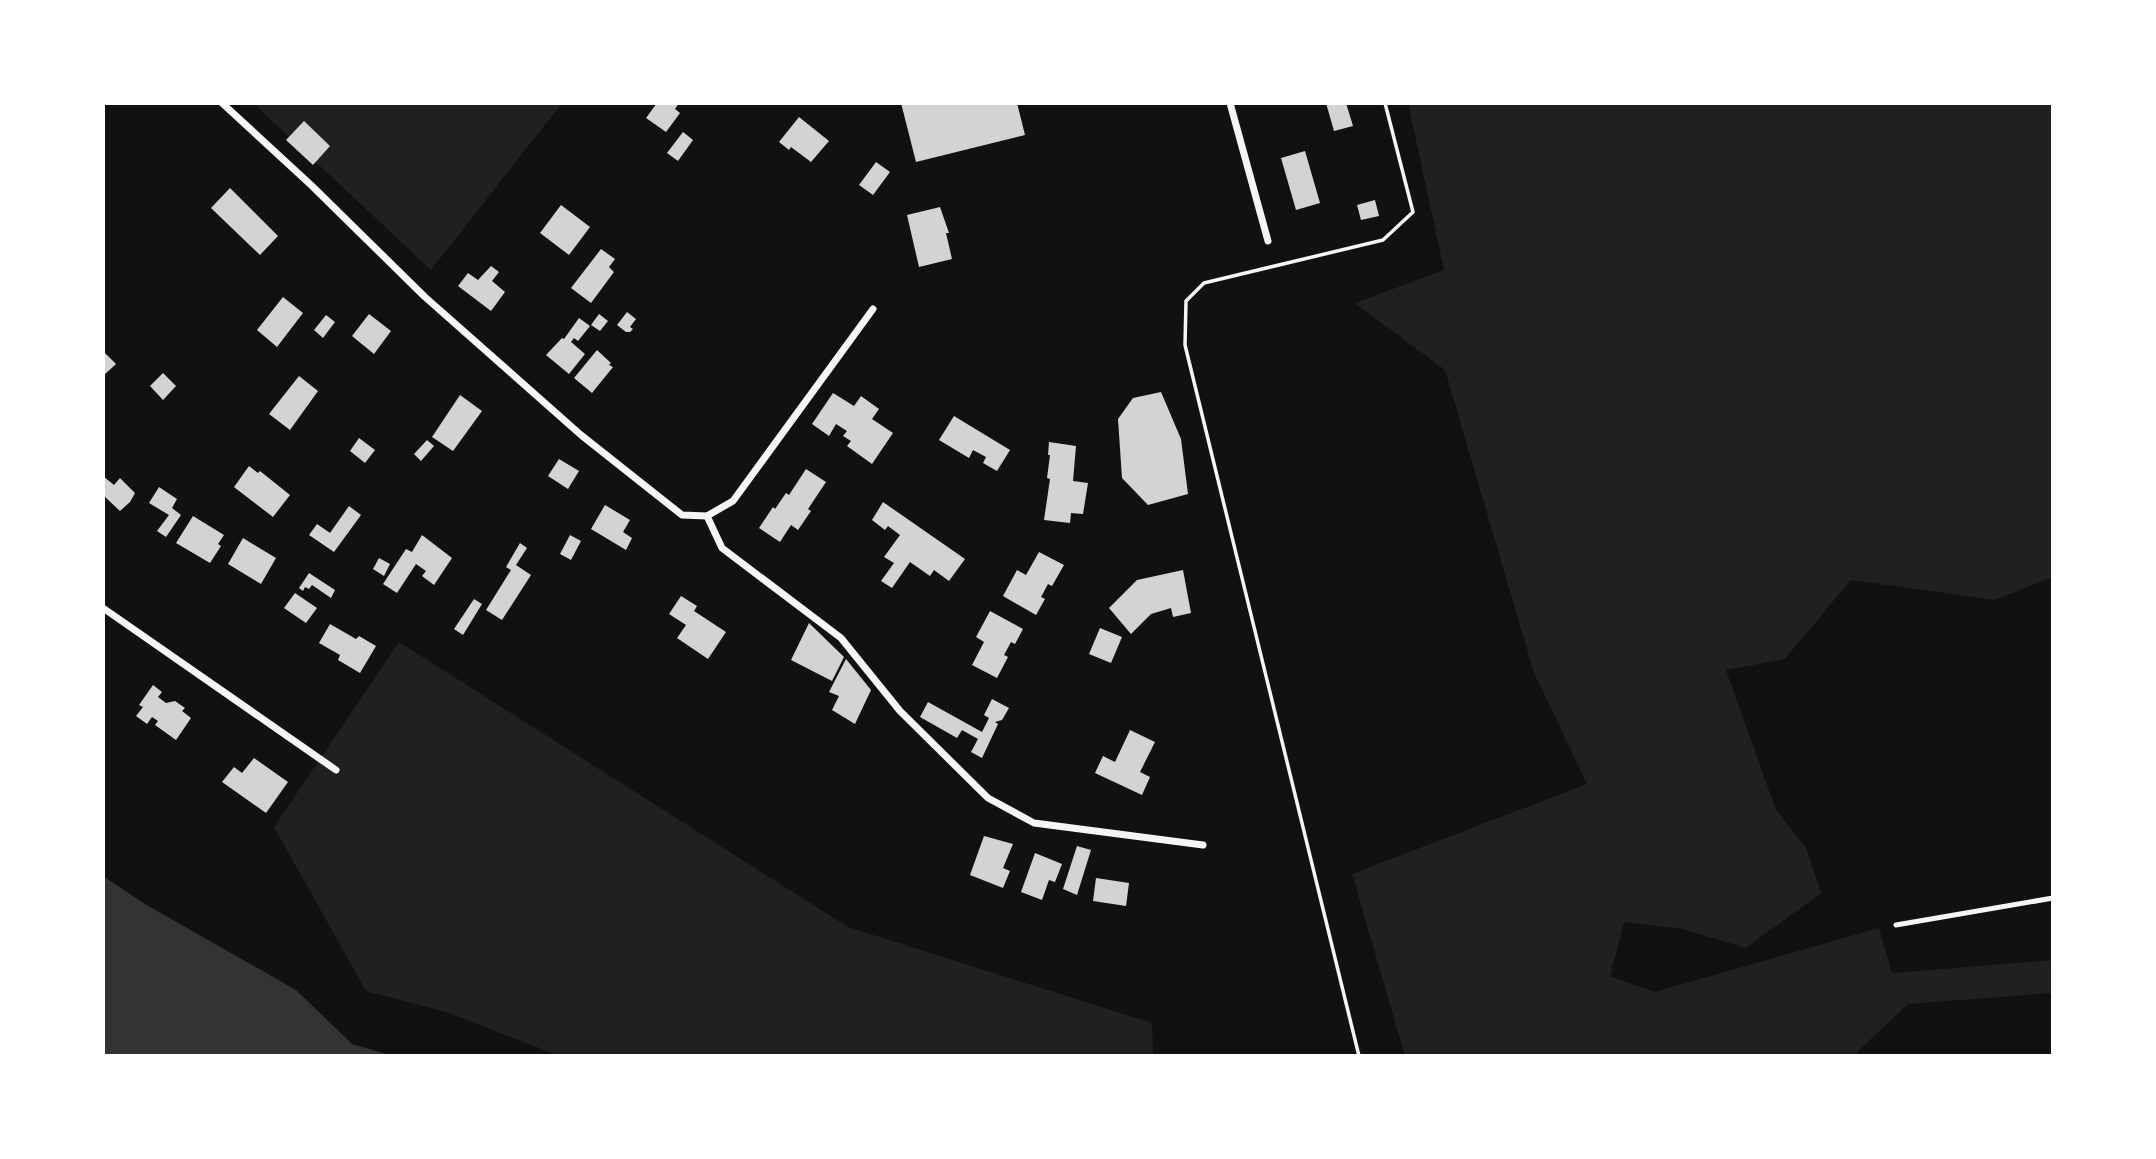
<svg xmlns="http://www.w3.org/2000/svg" width="2156" height="1159" font-family="Georgia,serif">
<style>
.green{fill:#202020}
.water{fill:#333}
.building{fill:#d3d3d3}
.lines{fill:none;stroke-linecap:round;stroke-linejoin:round}
.path{stroke:#f5f5f5;stroke-width:3.5}
.service{stroke:#f5f5f5;stroke-width:5}
.minor{stroke:#f5f5f5;stroke-width:7}
</style>
<rect width="100%" height="100%" fill="#111"/>
<!-- green -->
<g class="green">
<path d="M 253,103 L 562,103 L 431,270 Z"/>
<path d="M 1408,103 L 2053,103 L 2053,577 L 1995,600 L 1851,580 L 1785,659 L 1726,670 L 1776,810 L 1806,848 L 1821,893 L 1746,948 L 1683,929 L 1624,922 L 1610,976 L 1654,992 L 1879,928 L 1892,973 L 2053,960 L 2053,993 L 1908,1004 L 1853,1056 L 1405,1056 L 1352,874 L 1587,784 L 1534,673 L 1445,370 L 1355,303 L 1444,270 Z"/>
<path d="M 399,642 L 848,927 L 1152,1023 L 1153,1056 L 560,1056 L 446,1012 L 366,991 L 274,827 Z"/>
</g>
<!-- water -->
<path class="water" d="M 103,876 L 145,904 L 296,990 L 352,1044 L 393,1056 L 103,1056 Z"/>
<!-- building -->
<g class="building">
<path d="M 657,103 L 679,103 L 675,109 L 680,113 L 666,132 L 646,118 Z"/>
<path d="M 901,103 L 1017,103 L 1025,135 L 916,162 Z"/>
<path d="M 1326,103 L 1346,103 L 1353,126 L 1334,131 Z"/>
<path d="M 799,117 L 829,141 L 811,162 L 791,147 L 789,150 L 779,142 Z"/>
<path d="M 304,121 L 330,146 L 313,165 L 286,140 Z"/>
<path d="M 683,132 L 693,140 L 678,161 L 667,153 Z"/>
<path d="M 1305,151 L 1320,203 L 1296,210 L 1281,158 Z"/>
<path d="M 876,162 L 890,172 L 873,195 L 859,185 Z"/>
<path d="M 230,188 L 278,236 L 260,255 L 211,208 Z"/>
<path d="M 1375,200 L 1379,216 L 1361,220 L 1357,205 Z"/>
<path d="M 561,205 L 590,227 L 569,255 L 540,233 Z"/>
<path d="M 940,207 L 949,233 L 946,233 L 952,259 L 919,267 L 907,215 Z"/>
<path d="M 601,249 L 615,259 L 609,267 L 614,272 L 591,303 L 571,288 Z"/>
<path d="M 491,266 L 499,272 L 492,281 L 505,292 L 491,311 L 458,286 L 468,273 L 478,280 Z"/>
<path d="M 283,297 L 303,313 L 277,347 L 257,330 Z"/>
<path d="M 627,312 L 636,319 L 630,327 L 633,329 L 630,332 L 626,332 L 617,325 Z"/>
<path d="M 369,314 L 391,331 L 374,354 L 352,336 Z"/>
<path d="M 599,314 L 608,321 L 600,331 L 591,325 Z"/>
<path d="M 326,315 L 335,322 L 323,338 L 314,330 Z"/>
<path d="M 579,318 L 590,326 L 578,341 L 574,338 L 571,342 L 585,354 L 569,374 L 546,355 L 562,338 L 564,339 Z"/>
<path d="M 597,350 L 611,363 L 609,365 L 613,367 L 592,393 L 574,378 Z"/>
<path d="M 103,351 L 116,364 L 103,376 Z"/>
<path d="M 163,373 L 176,386 L 163,400 L 150,386 Z"/>
<path d="M 299,376 L 318,391 L 290,430 L 269,414 Z"/>
<path d="M 1161,392 L 1181,439 L 1188,494 L 1148,505 L 1122,478 L 1118,419 L 1133,398 Z"/>
<path d="M 833,393 L 854,406 L 861,396 L 879,409 L 872,419 L 893,433 L 872,464 L 847,446 L 851,441 L 843,436 L 847,431 L 836,424 L 829,436 L 812,424 Z"/>
<path d="M 460,395 L 482,411 L 453,451 L 432,437 Z"/>
<path d="M 954,416 L 1010,450 L 997,471 L 983,463 L 986,457 L 973,450 L 969,458 L 939,440 Z"/>
<path d="M 359,438 L 375,450 L 365,463 L 350,451 Z"/>
<path d="M 427,440 L 434,446 L 421,461 L 414,454 Z"/>
<path d="M 1049,442 L 1076,446 L 1073,481 L 1088,483 L 1083,514 L 1071,513 L 1070,523 L 1044,520 L 1050,479 L 1047,478 L 1050,455 L 1048,455 Z"/>
<path d="M 559,459 L 579,471 L 568,489 L 548,476 Z"/>
<path d="M 249,466 L 258,473 L 260,471 L 290,495 L 273,517 L 234,487 Z"/>
<path d="M 806,469 L 826,482 L 808,509 L 811,511 L 798,530 L 791,525 L 780,542 L 759,528 L 773,507 L 775,509 L 786,493 L 789,495 Z"/>
<path d="M 103,476 L 114,485 L 120,478 L 135,493 L 130,502 L 120,511 L 103,495 Z"/>
<path d="M 159,487 L 177,499 L 172,508 L 181,515 L 166,537 L 157,531 L 169,515 L 149,503 Z"/>
<path d="M 883,502 L 965,559 L 949,581 L 934,570 L 930,576 L 910,562 L 892,588 L 881,581 L 894,563 L 884,557 L 900,535 L 888,526 L 885,530 L 872,520 Z"/>
<path d="M 605,505 L 630,520 L 623,532 L 632,538 L 626,550 L 591,529 Z"/>
<path d="M 349,506 L 361,515 L 334,552 L 309,535 L 317,524 L 330,533 Z"/>
<path d="M 193,516 L 224,535 L 218,544 L 221,546 L 210,563 L 176,543 Z"/>
<path d="M 422,535 L 452,558 L 434,585 L 422,576 L 426,571 L 416,564 L 397,593 L 383,584 L 406,549 L 412,552 Z"/>
<path d="M 570,535 L 581,541 L 571,560 L 560,554 Z"/>
<path d="M 243,538 L 276,558 L 261,584 L 228,564 Z"/>
<path d="M 520,543 L 527,548 L 516,565 L 531,575 L 502,620 L 486,610 L 511,570 L 506,567 Z"/>
<path d="M 1039,552 L 1064,565 L 1052,586 L 1048,584 L 1041,597 L 1045,599 L 1036,615 L 1003,596 L 1017,570 L 1026,575 Z"/>
<path d="M 379,558 L 390,564 L 384,576 L 373,569 Z"/>
<path d="M 1183,570 L 1191,613 L 1173,617 L 1171,608 L 1151,614 L 1131,634 L 1109,608 L 1137,580 Z"/>
<path d="M 309,573 L 335,590 L 331,598 L 312,585 L 309,589 L 305,587 L 303,591 L 299,588 Z"/>
<path d="M 295,593 L 317,608 L 306,623 L 284,608 Z"/>
<path d="M 681,596 L 697,606 L 694,611 L 726,632 L 708,659 L 677,638 L 686,625 L 669,614 Z"/>
<path d="M 474,599 L 482,604 L 463,635 L 454,629 Z"/>
<path d="M 990,611 L 1023,629 L 1015,644 L 1011,642 L 1004,655 L 1008,657 L 997,678 L 972,665 L 984,642 L 976,637 Z"/>
<path d="M 809,623 L 844,657 L 832,681 L 791,660 Z"/>
<path d="M 330,624 L 356,639 L 359,636 L 376,646 L 360,673 L 338,660 L 340,655 L 319,643 Z"/>
<path d="M 1100,628 L 1122,637 L 1111,663 L 1089,654 Z"/>
<path d="M 846,659 L 871,690 L 855,724 L 832,710 L 839,696 L 829,692 Z"/>
<path d="M 153,685 L 162,692 L 158,697 L 166,703 L 175,701 L 185,708 L 182,711 L 191,718 L 176,740 L 155,725 L 158,721 L 152,717 L 147,724 L 136,716 L 143,707 L 139,705 Z"/>
<path d="M 992,699 L 1009,708 L 1002,720 L 995,722 L 998,724 L 982,758 L 971,752 L 978,739 L 962,730 L 957,738 L 920,717 L 928,702 L 982,732 L 989,718 L 984,715 Z"/>
<path d="M 1130,730 L 1155,742 L 1140,772 L 1150,777 L 1142,795 L 1095,773 L 1103,756 L 1115,762 Z"/>
<path d="M 254,758 L 288,782 L 266,813 L 222,782 L 234,767 L 242,773 Z"/>
<path d="M 984,836 L 1013,844 L 1003,868 L 1010,871 L 1003,888 L 970,875 Z"/>
<path d="M 1077,846 L 1091,850 L 1077,895 L 1063,889 Z"/>
<path d="M 1035,853 L 1062,864 L 1055,882 L 1049,880 L 1042,900 L 1021,892 Z"/>
<path d="M 1096,878 L 1129,883 L 1126,906 L 1093,901 Z"/>
</g>
<g class="lines">
<!-- path -->
<path class="path" d="M 1359,1056 L 1185,345 L 1186,301 L 1204,283 L 1383,240 L 1413,212 L 1385,103"/>
<!-- service -->
<path class="service" d="M 1896,925 L 2053,898"/>
<!-- minor -->
<g class="minor">
<path d="M 222,103 L 311,185 L 425,297 L 581,435 L 682,515 L 707,516"/>
<path d="M 1230,103 L 1268,241"/>
<path d="M 707,516 L 722,548 L 841,638 L 900,711 L 988,798 L 1034,823 L 1203,845"/>
<path d="M 707,516 L 733,501 L 873,309"/>
<path d="M 103,608 L 336,770"/>
</g>
</g>
<!-- border -->
<rect width="2156" height="1159" fill="none" stroke="#ffffff" stroke-width="210"/>
</svg>
